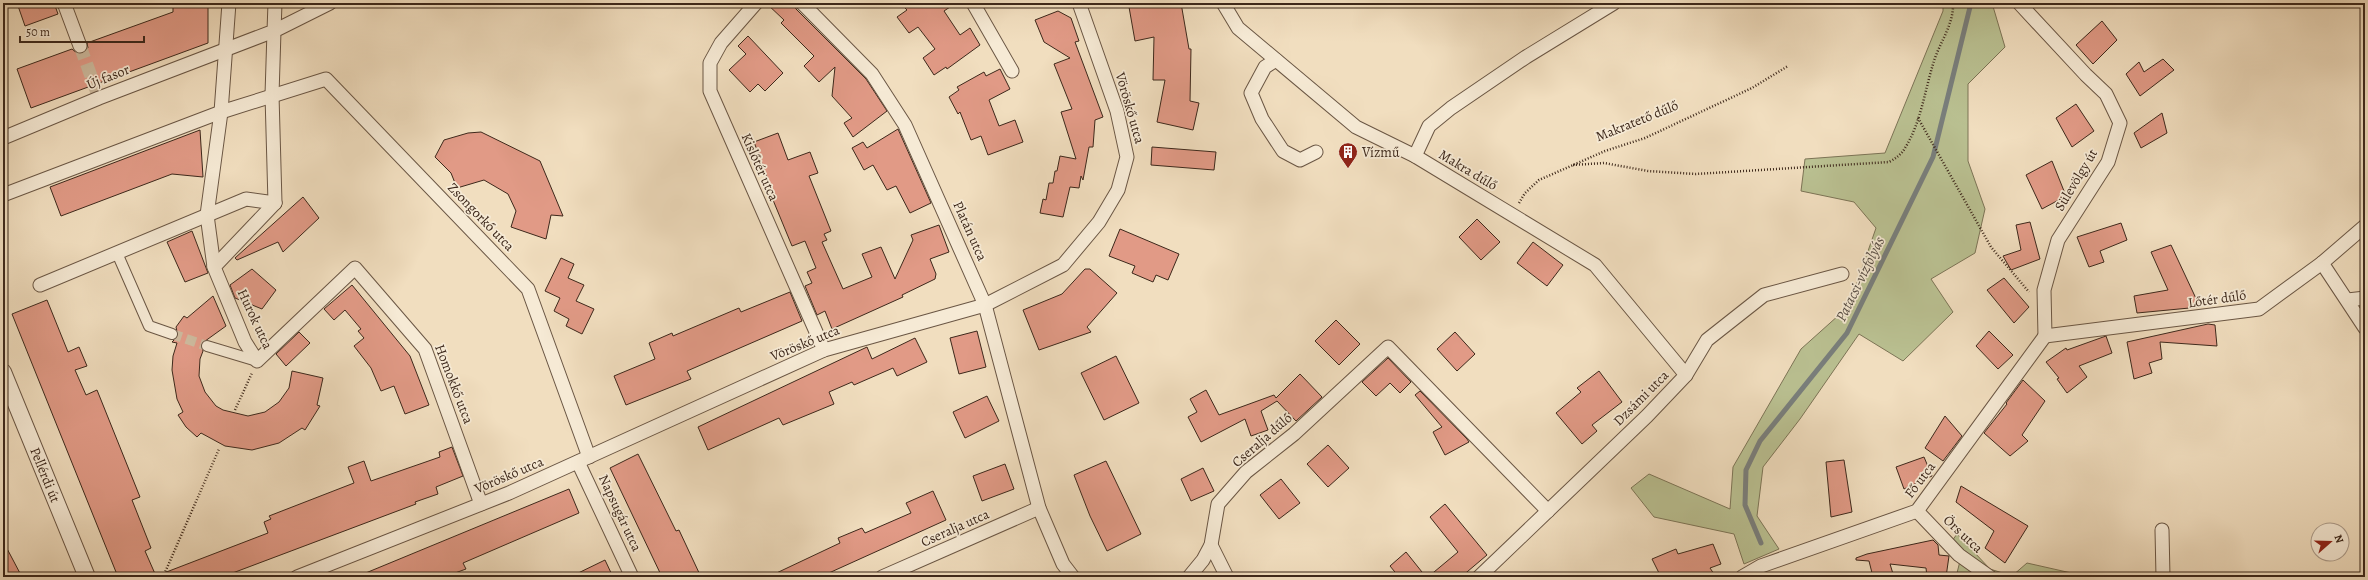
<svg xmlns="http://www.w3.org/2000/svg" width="2368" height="580" font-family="Alegreya,serif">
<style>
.green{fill:#bac192;stroke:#7c7456}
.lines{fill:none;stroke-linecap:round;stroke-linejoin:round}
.stream{stroke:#797f7d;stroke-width:5}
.building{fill:#e19a86;stroke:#3d281b}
.pedestrian-tunnel{stroke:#cdba9e;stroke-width:10;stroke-dasharray:10 5;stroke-linecap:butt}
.minor-tunnel{stroke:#cdba9e;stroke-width:13;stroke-dasharray:13 6;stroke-linecap:butt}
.pedestrian-casing{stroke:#6a5644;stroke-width:12}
.minor-casing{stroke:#6a5644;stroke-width:15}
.tertiary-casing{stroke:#6a5644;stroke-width:18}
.path{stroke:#3d281b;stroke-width:2.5;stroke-dasharray:1 2;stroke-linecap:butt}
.pedestrian{stroke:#f6ead5;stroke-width:10}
.minor{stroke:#f6ead5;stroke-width:13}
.tertiary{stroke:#f6ead5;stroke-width:16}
.labels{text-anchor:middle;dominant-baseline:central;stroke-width:3.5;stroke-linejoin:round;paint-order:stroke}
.street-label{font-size:14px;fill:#3d281b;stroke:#f6ead5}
.poi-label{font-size:14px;fill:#3d281b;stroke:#f6ead5;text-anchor:start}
.water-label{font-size:15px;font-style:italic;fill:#564c44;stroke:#f6ead5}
</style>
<rect width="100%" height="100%" fill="#f1debf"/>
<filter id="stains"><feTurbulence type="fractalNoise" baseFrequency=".005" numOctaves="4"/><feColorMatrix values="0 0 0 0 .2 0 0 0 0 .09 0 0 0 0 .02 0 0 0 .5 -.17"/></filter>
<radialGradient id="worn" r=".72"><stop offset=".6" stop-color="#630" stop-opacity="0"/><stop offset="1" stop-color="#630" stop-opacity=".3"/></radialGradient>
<!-- green -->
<g class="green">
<path d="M 1943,3 L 1992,3 L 2005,47 L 1968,84 L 1968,161 L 1985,209 L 1975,253 L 1931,279 L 1953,312 L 1903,361 L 1859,334 L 1800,419 L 1763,467 L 1757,516 L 1779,549 L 1744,564 L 1734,534 L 1654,517 L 1631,488 L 1649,474 L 1730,509 L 1733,467 L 1801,349 L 1849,306 L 1876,228 L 1854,202 L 1801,191 L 1805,159 L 1885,153 L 1943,11 Z"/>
<path d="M 1957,534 L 1990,569 L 2012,576 L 2027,563 L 2089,577 L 1956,577 L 1960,561 L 1946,549 Z"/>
</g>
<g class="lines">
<!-- stream -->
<path class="stream" d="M 1761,543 L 1745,505 L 1746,470 L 1760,441 L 1847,333 L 1933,157 L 1971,3"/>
</g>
<!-- building -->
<g class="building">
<path d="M 17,3 L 54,3 L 58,14 L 25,26 Z"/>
<path d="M 173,3 L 208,3 L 208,43 L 31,108 L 17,69 L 72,49 L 78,54 L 83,53 L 88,48 L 87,43 L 173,12 Z"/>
<path d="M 766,3 L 794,3 L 796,9 L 866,79 L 887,111 L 853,137 L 844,123 L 852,118 L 832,96 L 835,67 L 819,82 L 804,66 L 814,56 L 781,23 L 784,20 Z"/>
<path d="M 912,3 L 956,3 L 944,11 L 960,35 L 970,28 L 980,45 L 947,69 L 946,67 L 934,75 L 923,58 L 935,49 L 918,27 L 909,33 L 897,17 L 907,10 L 905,8 Z"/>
<path d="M 1152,3 L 1181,3 L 1189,49 L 1191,49 L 1190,101 L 1199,103 L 1193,130 L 1157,122 L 1165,80 L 1153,80 L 1154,37 L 1135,41 L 1129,7 Z"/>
<path d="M 1058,11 L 1071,18 L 1079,41 L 1075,42 L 1103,117 L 1095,120 L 1093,147 L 1089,147 L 1083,180 L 1081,176 L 1079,188 L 1070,187 L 1063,217 L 1040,213 L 1043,199 L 1046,200 L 1049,183 L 1053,183 L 1055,171 L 1057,171 L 1060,156 L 1076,159 L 1061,112 L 1072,109 L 1054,64 L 1070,58 L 1044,42 L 1035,20 Z"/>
<path d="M 2102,21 L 2117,40 L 2093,64 L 2076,45 Z"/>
<path d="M 748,36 L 783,73 L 765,91 L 758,84 L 750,92 L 729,70 L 746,54 L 738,46 Z"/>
<path d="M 2163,59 L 2174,70 L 2140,96 L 2126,74 L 2139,62 L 2144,72 Z"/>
<path d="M 1000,69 L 1010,89 L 989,100 L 999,126 L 1015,120 L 1023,142 L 988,155 L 981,136 L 971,140 L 960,112 L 958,114 L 949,97 L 959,90 L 957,87 L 984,72 L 986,76 Z"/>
<path d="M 2076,104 L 2094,131 L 2072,147 L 2056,118 Z"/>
<path d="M 2162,113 L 2167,133 L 2141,148 L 2134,133 Z"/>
<path d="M 898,129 L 931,203 L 910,213 L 896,186 L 887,190 L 873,165 L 864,170 L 852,148 L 863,142 L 867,148 Z"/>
<path d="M 200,130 L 203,177 L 172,174 L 61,216 L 50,187 Z"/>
<path d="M 481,132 L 540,161 L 563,216 L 551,215 L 546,239 L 511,227 L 516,211 L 508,194 L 484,180 L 457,188 L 451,173 L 435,157 L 444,140 L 468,133 Z"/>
<path d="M 778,133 L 788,160 L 810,152 L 818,173 L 809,176 L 831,231 L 824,234 L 827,240 L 822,242 L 843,289 L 872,277 L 862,254 L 881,247 L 895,279 L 913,240 L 911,235 L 939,225 L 949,252 L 930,259 L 936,274 L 935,279 L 902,295 L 903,297 L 832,329 L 825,311 L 817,315 L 805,286 L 812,283 L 807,272 L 816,268 L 805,241 L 792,246 L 773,200 L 775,199 L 754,142 Z"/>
<path d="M 1152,147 L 1216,152 L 1214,170 L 1151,165 Z"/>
<path d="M 2052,161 L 2066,196 L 2042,209 L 2026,175 Z"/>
<path d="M 303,197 L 319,218 L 283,252 L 278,242 L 237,260 L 235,258 Z"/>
<path d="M 1477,219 L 1500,242 L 1481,260 L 1459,237 Z"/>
<path d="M 2030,222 L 2040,259 L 2011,270 L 2003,256 L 2021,250 L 2016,225 Z"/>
<path d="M 2121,223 L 2127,240 L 2100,251 L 2104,262 L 2089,267 L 2077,237 Z"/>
<path d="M 1120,229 L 1179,254 L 1168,280 L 1156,275 L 1153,282 L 1132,273 L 1135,266 L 1109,256 Z"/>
<path d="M 192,231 L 208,273 L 185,282 L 167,242 Z"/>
<path d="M 1533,242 L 1563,265 L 1547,286 L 1517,263 Z"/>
<path d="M 2171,245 L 2200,307 L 2137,313 L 2134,296 L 2168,290 L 2151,252 Z"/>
<path d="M 561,258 L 574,264 L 568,278 L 584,285 L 576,301 L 594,309 L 582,334 L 566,326 L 569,319 L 554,311 L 560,298 L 545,291 Z"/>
<path d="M 252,269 L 276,290 L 262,309 L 235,298 L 230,285 Z"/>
<path d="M 1085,269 L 1090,269 L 1117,293 L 1087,327 L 1091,332 L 1039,350 L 1023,310 L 1062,294 Z"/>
<path d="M 2004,278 L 2029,307 L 2014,323 L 1987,290 Z"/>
<path d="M 352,285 L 410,356 L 429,405 L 405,414 L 394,386 L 381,391 L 371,368 L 354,346 L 364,338 L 358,331 L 361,329 L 345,310 L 334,320 L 324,309 Z"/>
<path d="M 790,292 L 802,321 L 687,371 L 691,379 L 626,405 L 614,376 L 655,359 L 649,343 L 672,333 L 673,336 L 739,308 L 741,312 Z"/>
<path d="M 213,296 L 226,326 L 201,344 L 203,351 L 200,359 L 199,376 L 205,392 L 216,406 L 223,410 L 248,416 L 265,412 L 279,402 L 289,388 L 292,371 L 323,378 L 317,405 L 320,406 L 305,430 L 302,428 L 279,443 L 252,450 L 225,446 L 201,433 L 197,437 L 186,427 L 178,415 L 183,412 L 177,399 L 172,370 L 173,356 L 177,343 L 172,342 L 178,336 L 176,327 L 184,316 L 187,318 Z"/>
<path d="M 47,300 L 68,352 L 79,347 L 87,366 L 75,370 L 86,395 L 97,390 L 140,497 L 132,500 L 151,548 L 145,551 L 156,576 L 268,533 L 264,522 L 271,519 L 269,516 L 354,483 L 348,467 L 364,461 L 371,481 L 440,457 L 439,452 L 452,447 L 463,476 L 436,487 L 438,494 L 415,502 L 416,504 L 222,577 L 118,577 L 12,314 Z"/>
<path d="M 1336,320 L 1360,344 L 1339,365 L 1315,341 Z"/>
<path d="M 2208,324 L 2215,325 L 2217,346 L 2160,342 L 2162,359 L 2149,363 L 2152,373 L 2134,379 L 2127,342 Z"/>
<path d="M 977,331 L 986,367 L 959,374 L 950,338 Z"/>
<path d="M 1989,331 L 2013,355 L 1998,369 L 1976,346 Z"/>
<path d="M 299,332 L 310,343 L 286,366 L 276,354 Z"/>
<path d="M 1455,332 L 1475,354 L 1457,371 L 1437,349 Z"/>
<path d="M 2106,336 L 2112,353 L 2079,366 L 2087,377 L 2067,393 L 2057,379 L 2059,378 L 2046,362 L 2066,348 L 2067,350 Z"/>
<path d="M 915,338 L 927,362 L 897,376 L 893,368 L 854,385 L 852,382 L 829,392 L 834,404 L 783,425 L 779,418 L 708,450 L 698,427 L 867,347 L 872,359 Z"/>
<path d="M 1116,356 L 1139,403 L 1104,420 L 1081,373 Z"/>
<path d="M 1388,358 L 1411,382 L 1400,393 L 1390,383 L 1376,396 L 1362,382 Z"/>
<path d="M 1599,371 L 1622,402 L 1592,425 L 1597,431 L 1582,444 L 1556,413 L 1581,392 L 1577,388 Z"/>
<path d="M 1300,374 L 1322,397 L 1296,421 L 1277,401 L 1261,411 L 1268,430 L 1251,436 L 1245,419 L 1201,442 L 1188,417 L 1197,412 L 1190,399 L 1206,390 L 1219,415 L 1274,395 L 1276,398 Z"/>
<path d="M 2023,380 L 2045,401 L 2022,435 L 2028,441 L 2010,456 L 1984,433 L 2007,404 L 2006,403 Z"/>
<path d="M 1420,391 L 1467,439 L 1469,442 L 1445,455 L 1433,432 L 1442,427 L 1415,395 Z"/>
<path d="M 987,396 L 999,421 L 965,438 L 953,412 Z"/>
<path d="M 1945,416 L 1962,436 L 1943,461 L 1925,448 Z"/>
<path d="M 1328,445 L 1349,468 L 1328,487 L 1307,464 Z"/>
<path d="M 638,454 L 676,531 L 679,530 L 701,577 L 662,577 L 610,468 Z"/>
<path d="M 1924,457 L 1932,476 L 1904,489 L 1896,467 Z"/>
<path d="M 1844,460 L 1852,512 L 1831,517 L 1826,462 Z"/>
<path d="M 1106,461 L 1141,534 L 1107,551 L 1090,516 L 1074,475 Z"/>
<path d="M 1005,464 L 1014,489 L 982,501 L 973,476 Z"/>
<path d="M 1203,468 L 1214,491 L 1191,501 L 1181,479 Z"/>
<path d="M 1281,479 L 1300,503 L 1279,519 L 1260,495 Z"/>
<path d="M 1961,486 L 2028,526 L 2005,563 L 1985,548 L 1994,531 L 1956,502 Z"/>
<path d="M 569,489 L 579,513 L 463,563 L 466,569 L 444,577 L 356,577 Z"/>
<path d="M 933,491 L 946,520 L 820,577 L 768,577 L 840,543 L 838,538 L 862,528 L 865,533 L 911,513 L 906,503 Z"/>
<path d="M 1445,504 L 1487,555 L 1461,577 L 1428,577 L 1458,552 L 1430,517 Z"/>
<path d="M 1933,540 L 1938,545 L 1939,555 L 1949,556 L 1946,577 L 1927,577 L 1926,568 L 1890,564 L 1894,577 L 1873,577 L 1869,561 L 1856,560 L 1856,558 L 1867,554 Z"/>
<path d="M 3,541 L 22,577 L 3,577 Z"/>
<path d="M 1713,544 L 1721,564 L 1710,568 L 1716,577 L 1661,577 L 1652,559 L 1676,549 L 1678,554 Z"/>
<path d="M 1406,552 L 1426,577 L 1399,577 L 1390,566 Z"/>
<path d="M 605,560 L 613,577 L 570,577 Z"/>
</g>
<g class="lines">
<!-- pedestrian-tunnel -->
<path class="pedestrian-tunnel" d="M 172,334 L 207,346"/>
<!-- minor-tunnel -->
<path class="minor-tunnel" d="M 80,46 L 99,98"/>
<!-- pedestrian casing -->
<g class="pedestrian-casing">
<g id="pedestrian">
<path d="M 117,253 L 149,326 L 172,334"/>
<path d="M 207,346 L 257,361"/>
</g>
</g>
<!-- minor casing -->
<g class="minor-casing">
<g id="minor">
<path d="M 64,3 L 80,46"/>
<path d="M 756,3 L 721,43 L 710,63 L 710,91 L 824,350"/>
<path d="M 802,3 L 872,74 L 905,125 L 985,305 L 1039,508 L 1063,564 L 1073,577"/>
<path d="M 973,3 L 1012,71"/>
<path d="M 1223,3 L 1238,28 L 1356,127 L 1415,156 L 1595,265 L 1686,375"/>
<path d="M 2019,3 L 2086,75 L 2106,94 L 2120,123 L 2108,162 L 2058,240 L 2044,290 L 2045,336"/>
<path d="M 1276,60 L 1265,67 L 1251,93 L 1262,119 L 1283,151 L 1300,160 L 1316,152"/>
<path d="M 3,138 L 99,98 L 274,31 L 275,3"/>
<path d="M 1415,156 L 1429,126 L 1451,108 L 1526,57 L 1614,3"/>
<path d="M 3,195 L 221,112 L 326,79 L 528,289 L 589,457"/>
<path d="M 275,203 L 214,267 L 245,342 L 257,361 L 355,268 L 425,349 L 481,504"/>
<path d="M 275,203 L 272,95 L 274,31 L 330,3"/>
<path d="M 2322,263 L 2365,328"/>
<path d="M 214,267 L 207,215 L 221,112 L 229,3"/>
<path d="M 40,285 L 246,199 L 275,203"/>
<path d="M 2348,300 L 2365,298"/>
<path d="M 2045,336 L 2259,309 L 2322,263 L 2365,226"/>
<path d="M 578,462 L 632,577"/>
<path d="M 1917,511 L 1959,555 L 1990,577"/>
<path d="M 2162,530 L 2163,577"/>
<path d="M 1211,545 L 1227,577"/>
<path d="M 297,577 L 509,493 L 824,350 L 985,305 L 1063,265 L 1099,222 L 1118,190 L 1127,157 L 1117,111 L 1079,3"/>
<path d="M 882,577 L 1039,508"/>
<path d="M 1189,577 L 1203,560 L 1211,545 L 1218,504 L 1246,472 L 1294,434 L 1388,347 L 1548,511"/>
<path d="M 1479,577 L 1647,416 L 1686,375 L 1707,340 L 1764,295 L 1842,274"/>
<path d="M 1742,577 L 1761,566 L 1917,511 L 2045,336"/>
</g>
</g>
<!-- tertiary casing -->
<g class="tertiary-casing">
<path id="tertiary" d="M 3,372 L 87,577"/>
</g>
<!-- path -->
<g class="path">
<path d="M 1918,118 L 1991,247 L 2029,292"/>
<path d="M 1573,165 L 1604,163 L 1648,171 L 1696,174 L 1889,162 C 1896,158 1901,155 1905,148 C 1921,123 1925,89 1934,61 C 1940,42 1954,24 1953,3"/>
<path d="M 1519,203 L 1525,193 L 1539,180 L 1605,151 L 1645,138 L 1752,88 L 1788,66"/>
<path d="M 235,410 L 252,373"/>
<path d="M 163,577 L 219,449"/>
</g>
<!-- pedestrian -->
<use href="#pedestrian" class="pedestrian"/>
<!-- minor -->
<use href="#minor" class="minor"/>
<!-- tertiary -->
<use href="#tertiary" class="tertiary"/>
</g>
<!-- icons -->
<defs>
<g id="building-pin" transform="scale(1)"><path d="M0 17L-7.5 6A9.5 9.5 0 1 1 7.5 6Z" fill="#8f2418" stroke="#f6ead5"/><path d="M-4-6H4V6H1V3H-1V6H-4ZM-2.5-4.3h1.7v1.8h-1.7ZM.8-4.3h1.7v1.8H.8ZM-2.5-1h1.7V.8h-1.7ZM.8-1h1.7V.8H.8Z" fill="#fff"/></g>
</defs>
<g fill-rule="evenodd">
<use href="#building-pin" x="1348" y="152"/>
</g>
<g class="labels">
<!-- street labels -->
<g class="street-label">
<text transform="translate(108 77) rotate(-22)">Új fasor</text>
<text transform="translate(1130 108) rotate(74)">Vöröskő utca</text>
<text transform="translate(1637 121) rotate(-22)">Makratető dűlő</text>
<text transform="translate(760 167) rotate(66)">Kislőtér utca</text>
<text transform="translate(1468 170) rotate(31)">Makra dűlő</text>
<text transform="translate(2076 180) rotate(-59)">Sülevölgy út</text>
<text transform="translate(481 217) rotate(46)">Zsongorkő utca</text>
<text transform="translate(970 231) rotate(66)">Platán utca</text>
<text transform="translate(2217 299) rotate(-8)">Lőtér dűlő</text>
<text transform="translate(255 319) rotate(65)">Hurok utca</text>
<text transform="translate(805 343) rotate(-22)">Vöröskő utca</text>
<text transform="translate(454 384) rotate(69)">Homokkő utca</text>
<text transform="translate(1641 398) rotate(-45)">Dzsámi utca</text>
<text transform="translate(1262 440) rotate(-41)">Cseralja dűlő</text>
<text transform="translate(45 475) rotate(68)">Pellérdi út</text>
<text transform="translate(509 475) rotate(-23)">Vöröskő utca</text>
<text transform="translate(1920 480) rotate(-53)">Fő utca</text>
<text transform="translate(620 513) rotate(65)">Napsugár utca</text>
<text transform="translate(955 528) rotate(-24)">Cseralja utca</text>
<text transform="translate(1963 534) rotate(43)">Örs utca</text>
</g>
<!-- poi labels -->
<g class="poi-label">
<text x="1362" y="152">Vízmű</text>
</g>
<!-- water labels -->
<g class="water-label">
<text transform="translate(1860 279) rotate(-64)">Patacsi-vízfolyás</text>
</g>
</g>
<!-- margin -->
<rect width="2368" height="580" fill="none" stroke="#f1debf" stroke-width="16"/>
<rect x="4" y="4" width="2360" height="572" fill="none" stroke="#3d281b" stroke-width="2"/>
<rect x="8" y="8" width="2352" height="564" fill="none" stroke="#3d281b"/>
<!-- north arrow -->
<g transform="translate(2330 542) rotate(70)"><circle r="19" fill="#f6ead5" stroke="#ac9c8b"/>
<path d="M0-3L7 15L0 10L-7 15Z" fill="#8f2418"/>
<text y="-6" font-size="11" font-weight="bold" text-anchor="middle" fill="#3d281b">N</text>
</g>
<!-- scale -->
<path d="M20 36v6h124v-6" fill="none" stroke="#3d281b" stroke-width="2"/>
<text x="26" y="36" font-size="12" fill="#3d281b" stroke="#f6ead5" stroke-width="3" paint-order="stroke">50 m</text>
<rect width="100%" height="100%" filter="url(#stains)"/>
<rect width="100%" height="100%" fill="url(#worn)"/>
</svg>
